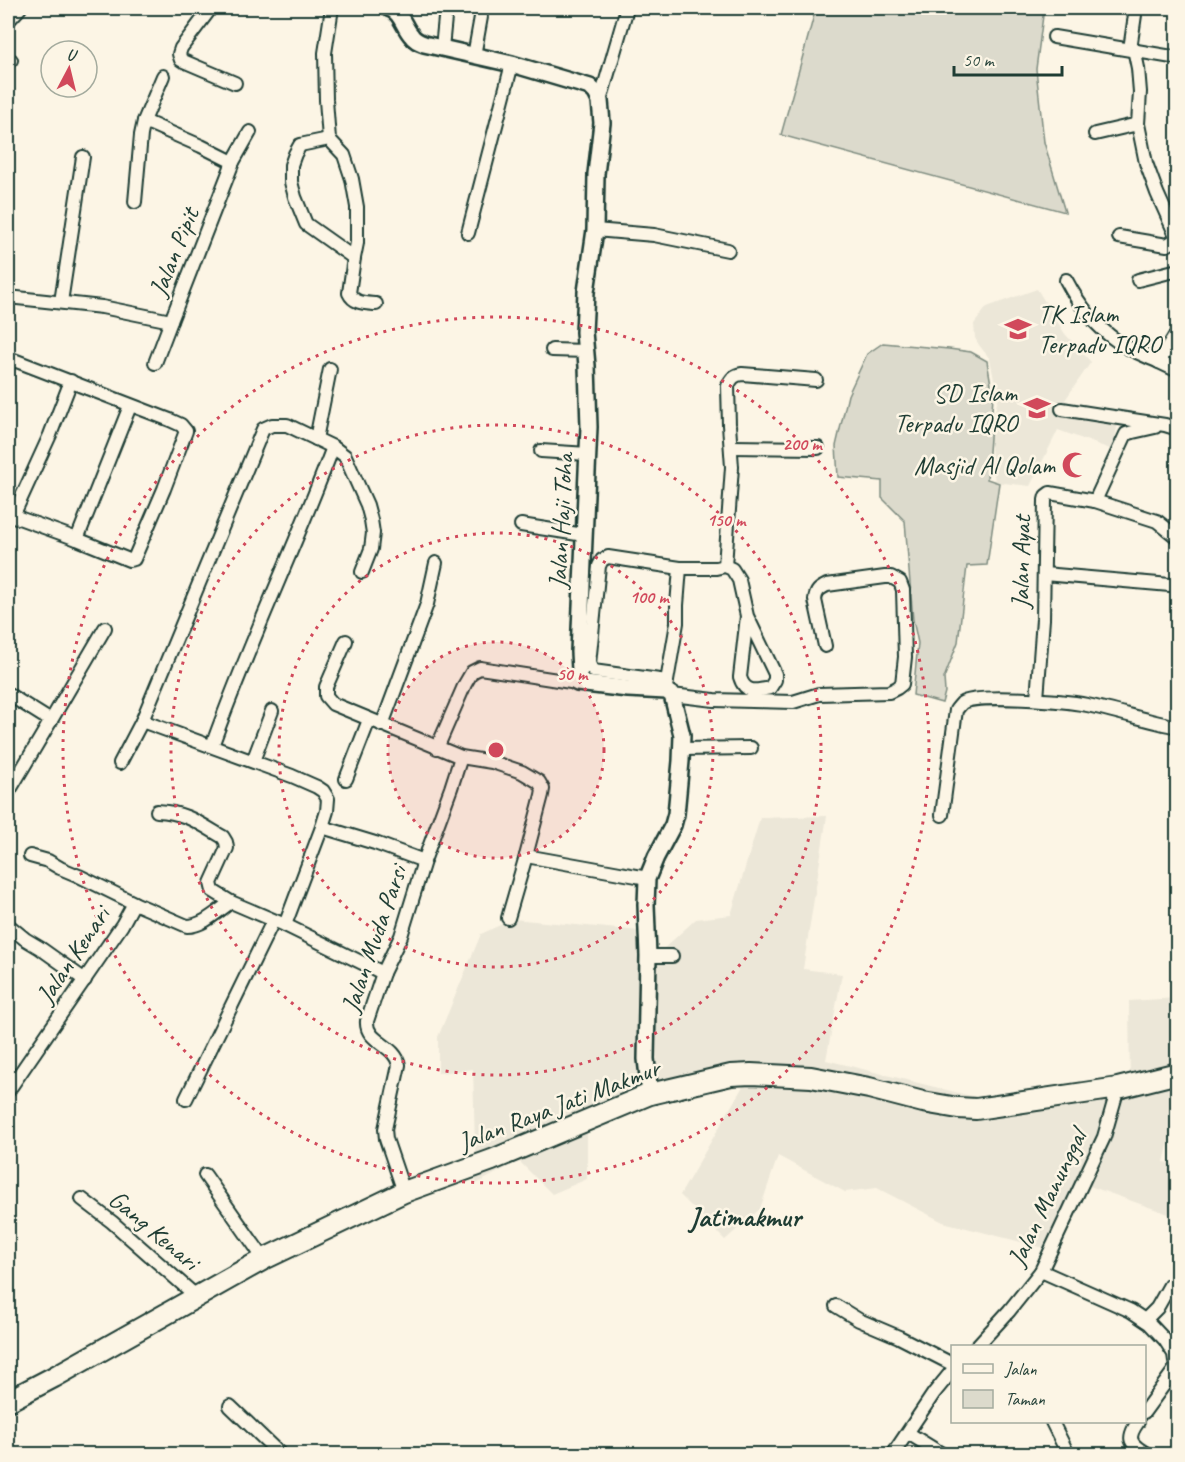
<svg xmlns="http://www.w3.org/2000/svg" width="1185" height="1462" font-family="Caveat,sans-serif">
<style>
.built{fill:#ece7d8}
.green{fill:#dcdacc;stroke:#7e8c80;stroke-width:1.5}
.lines{fill:none;stroke-linecap:round;stroke-linejoin:round}
.minor-casing{stroke:#1f3d34;stroke-width:16}
.tertiary-casing{stroke:#1f3d34;stroke-width:20}
.primary-casing{stroke:#1f3d34;stroke-width:24}
.minor{stroke:#fcf5e5;stroke-width:12}
.tertiary{stroke:#fcf5e5;stroke-width:15}
.primary{stroke:#fcf5e5;stroke-width:20}
.ring{fill:none;stroke:#d1495b;stroke-width:3;stroke-dasharray:3 6}
.labels{text-anchor:middle;dominant-baseline:central;stroke-width:5;stroke-linejoin:round;paint-order:stroke}
.street-label{font-size:26px;fill:#1f3d34;stroke:#fcf5e5}
.poi-label{font-size:26px;fill:#1f3d34;stroke:#fcf5e5;text-anchor:end}
.quarter-label{font-size:28px;font-weight:bold;fill:#1f3d34;stroke:#fcf5e5}
.centre{fill:#d1495b;stroke:#fcf5e5;stroke-width:3}
.ring-label{font-size:18px;text-anchor:middle;font-weight:bold;fill:#d1495b;stroke:#fcf5e5;stroke-width:5;stroke-linejoin:round;paint-order:stroke}
</style>
<rect width="100%" height="100%" fill="#fcf5e5"/>
<filter id="ink" filterUnits="userSpaceOnUse"><feTurbulence type="fractalNoise" baseFrequency=".0167" numOctaves="2"/><feDisplacementMap in="SourceGraphic" scale="12" xChannelSelector="R" yChannelSelector="G"/><feConvolveMatrix kernelMatrix="1 2 1 2 8 2 1 2 1" color-interpolation-filters="sRGB"/></filter>
<g filter="url(#ink)">
<!-- built -->
<g class="built">
<path d="M 1037,289 L 1065,334 L 1091,362 L 1063,403 L 1118,421 L 1113,450 L 1058,430 L 1030,486 L 995,482 L 989,432 L 998,400 L 990,359 L 979,345 L 975,338 L 974,324 L 987,307 Z"/>
<path d="M 827,816 L 803,969 L 842,974 L 826,1060 L 983,1099 L 1130,1083 L 1129,1001 L 1177,998 L 1177,1109 L 1164,1162 L 1177,1165 L 1177,1217 L 1081,1183 L 1048,1249 L 943,1222 L 877,1188 L 845,1192 L 778,1156 L 760,1209 L 725,1240 L 680,1195 L 746,1081 L 697,1089 L 587,1131 L 587,1179 L 552,1194 L 519,1161 L 476,1184 L 473,1069 L 438,1073 L 438,1037 L 481,934 L 513,919 L 650,932 L 650,961 L 696,919 L 731,915 L 760,818 Z"/>
</g>
<!-- green -->
<g class="green">
<path d="M 816,8 L 1044,8 L 1036,69 L 1044,142 L 1065,212 L 781,135 Z"/>
<path d="M 883,343 L 949,349 L 971,352 L 987,361 L 993,396 L 987,479 L 999,483 L 987,565 L 967,566 L 958,642 L 944,678 L 945,692 L 942,703 L 913,695 L 918,643 L 913,620 L 905,521 L 882,498 L 882,481 L 838,477 L 836,446 L 848,395 L 867,354 Z"/>
</g>
<g class="lines">
<!-- minor casing -->
<g class="minor-casing">
<g id="minor">
<path d="M 211,8 L 181,48 L 179,54 L 181,60 L 235,83"/>
<path d="M 332,8 L 325,53 L 326,100 L 329,139 L 344,155 L 352,179 L 357,207 L 357,243 L 354,258 L 349,293 C 354,304 366,303 376,304"/>
<path d="M 8,21 L 20,8"/>
<path d="M 1054,37 L 1178,58"/>
<path d="M 442,48 L 446,8"/>
<path d="M 1130,49 L 1135,15"/>
<path d="M 1134,49 L 1138,68 L 1140,92 L 1138,124 L 1146,163 L 1157,193 L 1178,240"/>
<path d="M 474,56 L 481,17"/>
<path d="M 8,59 L 11,60"/>
<path d="M 600,101 L 627,8"/>
<path d="M 144,121 L 201,146 L 233,162"/>
<path d="M 1095,134 L 1138,124"/>
<path d="M 329,139 L 300,145 L 295,154 L 291,165 L 291,182 L 295,197 L 306,224 L 354,258"/>
<path d="M 135,202 L 141,135 L 144,121 L 163,76"/>
<path d="M 595,230 L 654,235 L 728,250"/>
<path d="M 468,233 L 512,64"/>
<path d="M 1119,237 L 1167,245 L 1177,239"/>
<path d="M 1066,280 C 1078,303 1095,326 1117,341 C 1129,350 1144,355 1159,362"/>
<path d="M 1138,280 L 1178,270"/>
<path d="M 8,297 L 102,307 L 171,321 L 233,162 L 250,132"/>
<path d="M 61,302 L 83,157"/>
<path d="M 1178,331 L 1159,362 L 1178,371"/>
<path d="M 552,350 L 586,351"/>
<path d="M 155,363 L 171,321"/>
<path d="M 8,365 L 14,360 L 170,420 L 181,425 L 186,431 L 164,489 L 134,559 L 129,560 L 77,539 L 8,514"/>
<path d="M 1062,409 L 1165,425 L 1178,429"/>
<path d="M 316,439 L 330,369"/>
<path d="M 731,447 L 818,448"/>
<path d="M 541,451 L 588,454"/>
<path d="M 1095,501 L 1126,434 L 1133,432 L 1155,427"/>
<path d="M 13,516 L 50,435 L 71,381"/>
<path d="M 521,525 L 584,535"/>
<path d="M 77,539 L 130,406"/>
<path d="M 725,566 L 732,467 L 729,425 L 728,386 C 731,379 734,375 742,374 L 816,380"/>
<path d="M 1044,574 L 1170,585"/>
<path d="M 346,641 L 326,687 L 326,696 L 333,704 L 461,757 L 492,762 L 522,772 L 539,782 L 543,789 L 542,795 L 526,856 L 642,877 L 647,879"/>
<path d="M 667,681 L 593,671 L 589,664 L 599,566 L 602,560 L 608,557 L 680,568 L 716,568 L 725,566 L 732,569 L 739,580 L 747,616 L 775,674 L 775,680 L 770,688 C 756,691 745,694 740,677 L 747,616"/>
<path d="M 666,687 L 677,623 L 677,605 L 680,568"/>
<path d="M 8,694 L 51,721"/>
<path d="M 672,695 L 714,700 L 793,702 L 819,694 L 889,692 L 897,688 L 902,684 L 905,657 L 903,590 L 900,582 L 891,577 L 885,577 L 827,585 C 819,589 816,591 815,600 L 825,646"/>
<path d="M 1037,699 L 1043,619 L 1045,500 L 1046,496 L 1050,493 L 1095,501 L 1157,521 L 1178,538"/>
<path d="M 382,725 L 427,604 L 436,563"/>
<path d="M 212,746 C 248,645 295,548 333,447"/>
<path d="M 437,748 L 465,684 L 472,672 L 480,668 L 577,683"/>
<path d="M 681,749 L 751,748"/>
<path d="M 253,761 L 272,711"/>
<path d="M 120,763 L 142,721"/>
<path d="M 346,779 L 369,720"/>
<path d="M 8,793 L 53,717 L 105,628"/>
<path d="M 157,811 C 185,812 199,823 223,837 L 226,842 L 227,848 L 211,883 L 213,891 L 231,902"/>
<path d="M 942,815 L 956,710 C 956,710 961,704 962,703 C 976,693 1067,701 1087,705 C 1117,711 1147,721 1178,727"/>
<path d="M 322,827 L 375,843 L 424,861"/>
<path d="M 30,856 L 48,861 L 60,868 L 79,876 L 134,903 L 187,926 C 203,926 218,911 231,902 L 285,925 L 383,973"/>
<path d="M 508,918 L 526,856"/>
<path d="M 8,925 L 25,939 L 40,948 L 85,980"/>
<path d="M 285,925 L 322,827 L 327,811 L 328,799 L 323,791 L 317,787 L 292,776 L 142,721 L 263,429 L 272,425 L 287,425 L 333,447 L 345,456 L 367,505 L 371,520 L 373,533 L 371,549 L 362,572"/>
<path d="M 648,956 L 672,956"/>
<path d="M 8,1091 L 122,925 L 134,903"/>
<path d="M 186,1099 L 273,921"/>
<path d="M 205,1175 L 264,1259"/>
<path d="M 404,1192 L 386,1139 L 385,1129 L 399,1065 C 396,1045 365,1042 367,1021 L 383,973 L 401,936 L 424,861 L 451,788 L 461,757"/>
<path d="M 82,1199 L 112,1222 L 197,1297"/>
<path d="M 1041,1271 L 1131,1311 L 1149,1323 L 1165,1340 L 1174,1354 L 1176,1368 L 1178,1369"/>
<path d="M 836,1306 L 859,1320 L 899,1337 L 952,1364"/>
<path d="M 1145,1320 L 1157,1308 L 1170,1285 L 1178,1288"/>
<path d="M 977,1346 L 1009,1311 L 1041,1271 L 1104,1137 L 1118,1088"/>
<path d="M 230,1406 L 280,1454"/>
<path d="M 1144,1412 L 1176,1368"/>
<path d="M 1052,1422 L 1068,1454"/>
<path d="M 1138,1422 C 1126,1439 1130,1444 1147,1454"/>
<path d="M 908,1433 L 942,1454"/>
<path d="M 893,1454 L 934,1393 L 952,1371"/>
</g>
</g>
<!-- tertiary casing -->
<g class="tertiary-casing">
<path id="tertiary" d="M 388,8 C 401,11 403,26 411,35 C 414,40 419,42 424,44 L 512,64 L 590,87 L 596,93 L 600,101 L 602,123 L 596,174 L 595,230 L 586,292 L 584,332 L 587,366 L 589,427 L 579,652 L 580,670 L 577,683 L 628,689 L 666,691 L 672,695 L 682,735 L 681,761 L 676,814 L 673,825 L 656,857 L 647,879 L 646,905 L 648,956 L 646,1059 L 650,1094"/>
</g>
<!-- primary casing -->
<g class="primary-casing">
<path id="primary" d="M 8,1401 L 54,1377 L 264,1259 L 404,1192 L 492,1160 L 650,1094 L 731,1075 L 751,1074 L 811,1077 L 869,1088 L 923,1102 L 958,1108 L 976,1109 L 1118,1088 L 1178,1073"/>
</g>
<!-- minor -->
<use href="#minor" class="minor"/>
<!-- tertiary -->
<use href="#tertiary" class="tertiary"/>
<!-- primary -->
<use href="#primary" class="primary"/>
</g>
</g>
<!-- distance rings -->
<circle cx="496" cy="750" r="108" fill="#d1495b" fill-opacity=".12"/>
<g class="ring">
<circle cx="496" cy="750" r="108"/>
<circle cx="496" cy="750" r="217"/>
<circle cx="496" cy="750" r="325"/>
<circle cx="496" cy="750" r="433"/>
</g>
<!-- icons -->
<defs>
<g id="school-bare" transform="scale(2.07)"><path d="M0-5L7-2L0 1L-7-2ZM-4 1L0 2.5L4 1V4Q0 6-4 4Z" fill="#d1495b" stroke="#fcf5e5" stroke-width="2.5" paint-order="stroke"/></g>
<g id="mosque-bare" transform="scale(2.07)"><path d="M3.5-4.9A6 6 0 1 0 3.5 4.9A5 5 0 1 1 3.5-4.9Z" fill="#d1495b" stroke="#fcf5e5" stroke-width="2.5" paint-order="stroke"/></g>
</defs>
<g fill-rule="evenodd">
<use href="#school-bare" x="1018" y="329"/>
<use href="#school-bare" x="1037" y="408"/>
<use href="#mosque-bare" x="1075" y="465"/>
</g>
<g class="labels">
<!-- street labels -->
<g class="street-label">
<text transform="translate(174 252) rotate(-68)">Jalan Pipit</text>
<text transform="translate(561 521) rotate(-87)">Jalan Haji Toha</text>
<text transform="translate(1021 562) rotate(-89)">Jalan Ayat</text>
<text transform="translate(374 939) rotate(-71)">Jalan Muda Parsi</text>
<text transform="translate(73 955) rotate(-56)">Jalan Kenari</text>
<text transform="translate(559 1105) rotate(-21)">Jalan Raya Jati Makmur</text>
<text transform="translate(1047 1198) rotate(-64)">Jalan Manunggal</text>
<text transform="translate(154 1230) rotate(40)">Gang Kenari</text>
</g>
<!-- poi labels -->
<g class="poi-label">
<text x="1038" y="314" text-anchor="start">TK Islam<tspan x="1038" dy="30">Terpadu IQRO</tspan></text>
<text x="1017" y="393">SD Islam<tspan x="1017" dy="30">Terpadu IQRO</tspan></text>
<text x="1055" y="465">Masjid Al Qolam</text>
</g>
<!-- quarter labels -->
<g class="quarter-label">
<text x="745" y="1216">Jatimakmur</text>
</g>
</g>
<circle cx="496" cy="750" r="9" class="centre"/>
<g class="ring-label">
<text x="802" y="450">200 m</text>
<text x="726" y="526">150 m</text>
<text x="649" y="603">100 m</text>
<text x="572" y="680">50 m</text>
</g>
<!-- margin -->
<rect width="1185" height="1462" fill="none" stroke="#fcf5e5" stroke-width="30"/>
<rect x="15" y="15" width="1155" height="1432" fill="none" stroke="#1f3d34" stroke-width="2" filter="url(#ink)"/>
<!-- legend -->
<rect x="951" y="1345" width="195" height="78" fill="#fcf5e5" stroke="#a4ab9e" stroke-width="1.5"/>
<rect x="963" y="1364" width="30" height="9" fill="#fcf5e5" stroke="#a4ab9e" stroke-width="1.5"/>
<text x="1005" y="1375" font-size="18" fill="#1f3d34">Jalan</text>
<rect x="963" y="1390" width="30" height="18" fill="#dcdacc" stroke="#a4ab9e" stroke-width="1.5"/>
<text x="1005" y="1405" font-size="18" fill="#1f3d34">Taman</text>
<!-- north arrow -->
<g transform="translate(69 69) rotate(7)"><circle r="28" fill="#fcf5e5" stroke="#a4ab9e" stroke-width="1.5"/>
<path d="M0-4.5L10 22L0 15L-10 22Z" fill="#d1495b"/>
<text y="-9" font-size="16" font-weight="bold" text-anchor="middle" fill="#1f3d34">U</text>
</g>
<!-- scale -->
<path d="M954 66v9h108v-9" fill="none" stroke="#1f3d34" stroke-width="3"/>
<text x="963" y="66" font-size="18" fill="#1f3d34" stroke="#fcf5e5" stroke-width="4.5" paint-order="stroke">50 m</text>
</svg>
